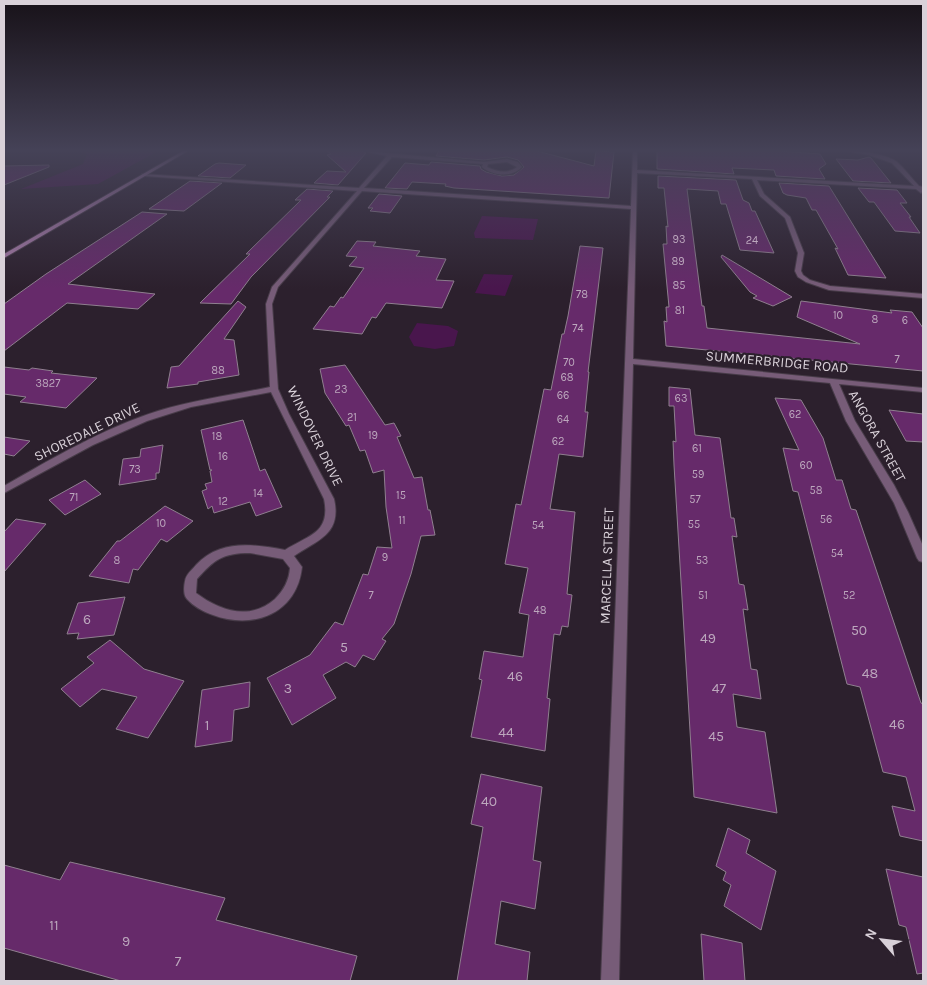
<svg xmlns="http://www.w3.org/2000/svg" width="927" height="985" font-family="Karla,sans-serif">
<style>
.green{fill:#49164d}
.building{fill:#662a6a;stroke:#8f7f8f}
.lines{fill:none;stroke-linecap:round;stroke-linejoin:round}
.street-casing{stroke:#483c49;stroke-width:2}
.secondary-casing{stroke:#483c49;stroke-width:2}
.street{fill:#775c78;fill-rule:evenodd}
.secondary{fill:#a67aa7;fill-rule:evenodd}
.labels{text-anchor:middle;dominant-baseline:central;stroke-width:4.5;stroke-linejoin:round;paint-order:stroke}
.number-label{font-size:11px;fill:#bca7bd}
.street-label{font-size:14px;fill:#d9d1d9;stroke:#2c202d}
.near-number-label{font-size:14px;fill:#bca7bd}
</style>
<rect width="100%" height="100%" fill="#2c202d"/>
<!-- green -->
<g class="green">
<path d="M 76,151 L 158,151 L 98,184 L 21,189 L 83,164 L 87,154 Z"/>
<path d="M 482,216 L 538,219 L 533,240 L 475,238 L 474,233 Z"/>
<path d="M 484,274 L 513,275 L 505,296 L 475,293 Z"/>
<path d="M 417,323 L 448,326 L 458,331 L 454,346 L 435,349 L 414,346 L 409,337 Z"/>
</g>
<!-- building -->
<g class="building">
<path d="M 327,151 L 362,151 L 366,153 L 338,185 L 314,183 L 327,171 L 346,172 L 327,155 L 331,154 Z"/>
<path d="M 439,151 L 537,151 L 594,166 L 596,151 L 614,152 L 609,198 L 454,188 L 445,186 L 446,184 L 412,182 L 407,189 L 385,188 L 405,163 L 429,165 L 431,162 L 480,166 L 481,169 L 486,172 L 502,176 L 514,175 L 524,167 L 518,160 L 507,157 L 484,160 L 436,156 Z"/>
<path d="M 657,151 L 779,151 L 820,154 L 826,164 L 819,169 L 825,179 L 776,176 L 774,170 L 732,168 L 734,174 L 657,169 Z"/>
<path d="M 869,157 L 871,158 L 891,183 L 853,181 L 836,159 L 858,160 Z"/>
<path d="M 215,164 L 219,163 L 246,165 L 230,178 L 198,176 Z"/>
<path d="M 49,165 L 49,167 L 4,185 L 4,166 Z"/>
<path d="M 658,176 L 736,180 L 743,200 L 749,203 L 752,211 L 755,211 L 774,253 L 740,250 L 726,204 L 721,204 L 718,191 L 687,189 L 702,306 L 704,306 L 707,328 L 860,344 L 797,317 L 801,301 L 892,313 L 890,310 L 912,312 L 923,328 L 923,371 L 666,346 L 664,321 L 667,322 L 666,307 L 669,307 L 663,244 L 667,244 L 666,226 L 668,227 L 664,188 L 658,188 Z"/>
<path d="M 190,181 L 222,183 L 184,211 L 149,209 Z"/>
<path d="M 779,183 L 829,186 L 886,278 L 848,275 L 835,248 L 838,249 L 816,210 L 812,210 L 806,198 L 787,195 L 783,193 Z"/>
<path d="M 858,188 L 897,190 L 907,203 L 900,203 L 911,217 L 909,217 L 920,233 L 895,231 L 874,202 L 869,202 Z"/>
<path d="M 307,189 L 333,191 L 327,197 L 330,197 L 251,277 L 231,304 L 200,303 L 250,254 L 246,254 L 301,200 L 295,200 Z"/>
<path d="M 379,194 L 402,196 L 390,213 L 370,211 L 373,208 L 368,208 Z"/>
<path d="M 142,212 L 167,214 L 68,284 L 155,294 L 138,309 L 67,303 L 4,351 L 4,304 L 46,274 Z"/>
<path d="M 357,241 L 376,242 L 373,246 L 420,251 L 416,256 L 446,259 L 436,280 L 454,281 L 442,308 L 386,303 L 376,318 L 372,317 L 362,334 L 313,329 L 330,306 L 334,307 L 341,297 L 343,298 L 364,268 L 349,266 L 357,257 L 346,256 Z"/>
<path d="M 580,246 L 603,248 L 588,372 L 589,372 L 585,412 L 588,412 L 583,457 L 559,454 L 550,509 L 575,512 L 567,594 L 572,595 L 568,627 L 562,626 L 560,635 L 554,634 L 547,698 L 550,699 L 545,751 L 471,737 L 482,680 L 479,679 L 484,651 L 523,657 L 529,615 L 519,613 L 528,568 L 505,564 L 516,504 L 521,505 L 544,389 L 551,390 L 562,334 L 564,334 L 568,316 Z"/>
<path d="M 722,255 L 792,297 L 773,306 L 753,298 L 757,296 L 750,292 L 721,257 Z"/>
<path d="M 238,301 L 246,307 L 224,339 L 234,340 L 239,375 L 198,382 L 198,384 L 167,388 L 171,367 L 179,366 Z"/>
<path d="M 345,365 L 385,425 L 394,423 L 401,436 L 397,437 L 414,478 L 422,477 L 428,510 L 430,510 L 435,535 L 421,536 L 411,574 L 394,624 L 382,639 L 386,641 L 374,660 L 363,655 L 355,667 L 346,662 L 323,675 L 336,698 L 292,725 L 267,678 L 310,655 L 335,622 L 343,625 L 363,574 L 368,575 L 377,547 L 392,548 L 386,507 L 384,470 L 373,473 L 365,450 L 360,451 L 349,425 L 346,426 L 325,393 L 320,369 Z"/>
<path d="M 4,367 L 29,370 L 32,368 L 53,371 L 51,373 L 97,378 L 66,408 L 36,404 L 20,402 L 26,397 L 4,394 Z"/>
<path d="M 669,387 L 690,389 L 695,435 L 720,438 L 731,518 L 734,518 L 737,537 L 732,536 L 739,584 L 744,585 L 748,610 L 743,609 L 751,669 L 757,670 L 761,699 L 733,694 L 737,727 L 765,732 L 777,813 L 694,797 L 674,465 L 673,441 L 676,442 L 674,406 L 669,406 Z"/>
<path d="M 775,398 L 801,400 L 823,438 L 836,480 L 842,480 L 851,509 L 856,510 L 921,703 L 923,704 L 923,841 L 900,836 L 892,806 L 915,811 L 906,777 L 883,772 L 860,687 L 847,684 L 798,492 L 793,491 L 783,448 L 799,450 Z"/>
<path d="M 889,410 L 923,414 L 923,442 L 906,441 Z"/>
<path d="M 243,420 L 260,471 L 265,469 L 282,507 L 256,516 L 250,502 L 214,513 L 212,506 L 208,509 L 202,491 L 207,489 L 205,484 L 212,482 L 210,471 L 212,470 L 210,470 L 201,430 Z"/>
<path d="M 4,437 L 30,441 L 14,456 L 4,454 Z"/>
<path d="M 163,445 L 159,473 L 156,473 L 156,479 L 119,485 L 123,459 L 140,457 L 141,449 Z"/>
<path d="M 85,480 L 101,494 L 65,515 L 49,500 Z"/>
<path d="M 165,506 L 193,521 L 167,542 L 161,539 L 138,570 L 133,569 L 129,583 L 89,576 L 117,541 L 120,541 Z"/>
<path d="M 16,519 L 46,524 L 4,572 L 4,532 Z"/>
<path d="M 125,597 L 114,635 L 77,639 L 79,633 L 67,634 L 78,603 Z"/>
<path d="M 110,640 L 144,669 L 184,681 L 148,738 L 116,729 L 137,697 L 102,689 L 80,707 L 61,689 L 94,663 L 87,657 Z"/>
<path d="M 250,682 L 249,707 L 234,710 L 232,741 L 195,747 L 202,690 Z"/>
<path d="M 481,774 L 542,787 L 533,860 L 541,862 L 535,909 L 501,901 L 495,944 L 530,952 L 527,981 L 457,981 L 483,827 L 471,824 Z"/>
<path d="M 728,828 L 750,840 L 746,853 L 776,871 L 761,930 L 724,906 L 731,885 L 723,880 L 726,872 L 716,866 Z"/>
<path d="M 70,862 L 225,898 L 216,920 L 357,956 L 350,981 L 121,981 L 4,948 L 4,865 L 60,880 Z"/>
<path d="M 886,869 L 923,877 L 923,973 L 917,974 L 906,927 L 899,925 Z"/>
<path d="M 701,934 L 742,943 L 745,981 L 704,981 Z"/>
</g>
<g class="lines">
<!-- street casing -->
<g class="street-casing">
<path id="street" d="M 364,151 L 484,162 L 507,159 L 518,162 L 522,167 C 512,178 493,176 482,167 L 483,164 L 392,157 L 364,188 L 631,206 L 633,151 L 637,151 L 637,170 L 914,186 L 892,163 L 869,155 L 846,151 C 859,150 886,154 897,162 C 905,169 912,179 919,186 L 923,187 L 923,191 L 921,193 L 916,189 L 757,180 L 764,194 L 790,217 L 804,253 L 801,271 L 803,275 L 810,280 L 830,286 L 923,294 L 923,298 L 829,290 L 806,282 L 798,277 L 795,271 L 798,253 L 785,218 L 760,196 L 752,179 L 637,173 L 633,359 L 923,388 L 923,392 L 839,384 L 855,421 L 894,485 L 908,512 L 923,546 L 923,562 L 919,561 L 917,558 L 894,503 L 846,421 L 830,383 L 633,364 L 619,981 L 601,981 L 631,209 L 362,191 L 278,287 L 272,304 L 278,389 L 289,414 L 334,499 C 342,534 318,540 294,556 L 302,567 C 297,614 253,630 213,615 C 204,612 193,606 187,599 C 183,595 184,586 185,581 C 186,574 192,570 196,565 C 220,539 254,544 285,550 C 309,535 331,533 324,499 L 271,392 L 191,407 L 147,421 L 93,445 L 4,493 L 4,486 C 53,458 104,428 158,411 C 194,400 232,395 270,387 L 266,304 L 272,287 L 357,191 L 144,176 L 142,174 L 359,188 L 387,156 ZM 507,162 L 517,167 C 508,174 497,172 487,167 L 488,164 ZM 250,553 L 283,559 L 290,568 C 289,580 284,590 275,599 C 250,621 220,611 196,593 L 197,579 C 214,560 222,553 250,553 Z"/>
</g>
<!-- secondary casing -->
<g class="secondary-casing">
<path id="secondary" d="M 183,151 L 188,151 L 4,258 L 4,254 Z"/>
</g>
<!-- street -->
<use href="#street" class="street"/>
<!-- secondary -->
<use href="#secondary" class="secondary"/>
</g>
<!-- sky -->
<linearGradient id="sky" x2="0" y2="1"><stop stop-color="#181219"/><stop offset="0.52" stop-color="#454257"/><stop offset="1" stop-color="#454257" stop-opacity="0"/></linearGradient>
<rect width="927" height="289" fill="url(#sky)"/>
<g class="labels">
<!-- number labels -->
<g class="number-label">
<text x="679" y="239">93</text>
<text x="752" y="240">24</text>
<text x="678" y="261">89</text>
<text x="679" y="285">85</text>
<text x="582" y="294">78</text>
<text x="680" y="310">81</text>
<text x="838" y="315">10</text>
<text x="875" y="319">8</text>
<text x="905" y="320">6</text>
<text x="578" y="328">74</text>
<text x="897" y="359">7</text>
<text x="569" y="362">70</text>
<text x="218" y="370">88</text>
<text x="567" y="377">68</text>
<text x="48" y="383">3827</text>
<text x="341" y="389">23</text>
<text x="563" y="395">66</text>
<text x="681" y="398">63</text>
<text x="795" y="414">62</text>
<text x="352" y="417">21</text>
<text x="563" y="419">64</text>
<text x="373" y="435">19</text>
<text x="217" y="436">18</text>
<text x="558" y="441">62</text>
<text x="697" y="448">61</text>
<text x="223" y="456">16</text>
<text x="806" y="465">60</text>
<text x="135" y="469">73</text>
<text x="698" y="474">59</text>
<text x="816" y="490">58</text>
<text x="258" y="493">14</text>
<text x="401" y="495">15</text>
<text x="74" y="497">71</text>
<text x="695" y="499">57</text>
<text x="223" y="501">12</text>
<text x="826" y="519">56</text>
<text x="402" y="520">11</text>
<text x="161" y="523">10</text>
<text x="694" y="524">55</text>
<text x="538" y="525">54</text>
<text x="837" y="553">54</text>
<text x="385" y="557">9</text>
<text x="117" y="560">8</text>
<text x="702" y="560">53</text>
<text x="371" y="595">7</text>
<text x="703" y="595">51</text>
<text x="849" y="595">52</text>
<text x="540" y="610">48</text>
</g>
<!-- street labels -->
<g class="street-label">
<text transform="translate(777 362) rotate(5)">SUMMERBRIDGE ROAD</text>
<text transform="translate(87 432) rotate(-26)">SHOREDALE DRIVE</text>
<text transform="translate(315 436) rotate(64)">WINDOVER DRIVE</text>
<text transform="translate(877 436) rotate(61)">ANGORA STREET</text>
<text transform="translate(607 566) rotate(-88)">MARCELLA STREET</text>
</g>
<!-- near-number labels -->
<g class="near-number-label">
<text x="87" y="619">6</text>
<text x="859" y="630">50</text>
<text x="708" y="638">49</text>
<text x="344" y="647">5</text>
<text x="870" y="673">48</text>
<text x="515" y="676">46</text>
<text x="288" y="688">3</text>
<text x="719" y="688">47</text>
<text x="897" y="724">46</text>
<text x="207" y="725">1</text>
<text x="506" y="732">44</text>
<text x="716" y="736">45</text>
<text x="489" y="801">40</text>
<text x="54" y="925">11</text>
<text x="126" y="941">9</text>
<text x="178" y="961">7</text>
</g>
</g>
<!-- border -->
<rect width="927" height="985" fill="none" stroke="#d9d1d9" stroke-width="10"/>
<!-- north arrow -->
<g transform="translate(882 940) rotate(298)" stroke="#2c202d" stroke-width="4" paint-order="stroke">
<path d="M0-4L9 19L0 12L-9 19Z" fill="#d9d1d9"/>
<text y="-8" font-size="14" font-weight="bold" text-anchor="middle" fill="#d9d1d9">N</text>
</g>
</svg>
